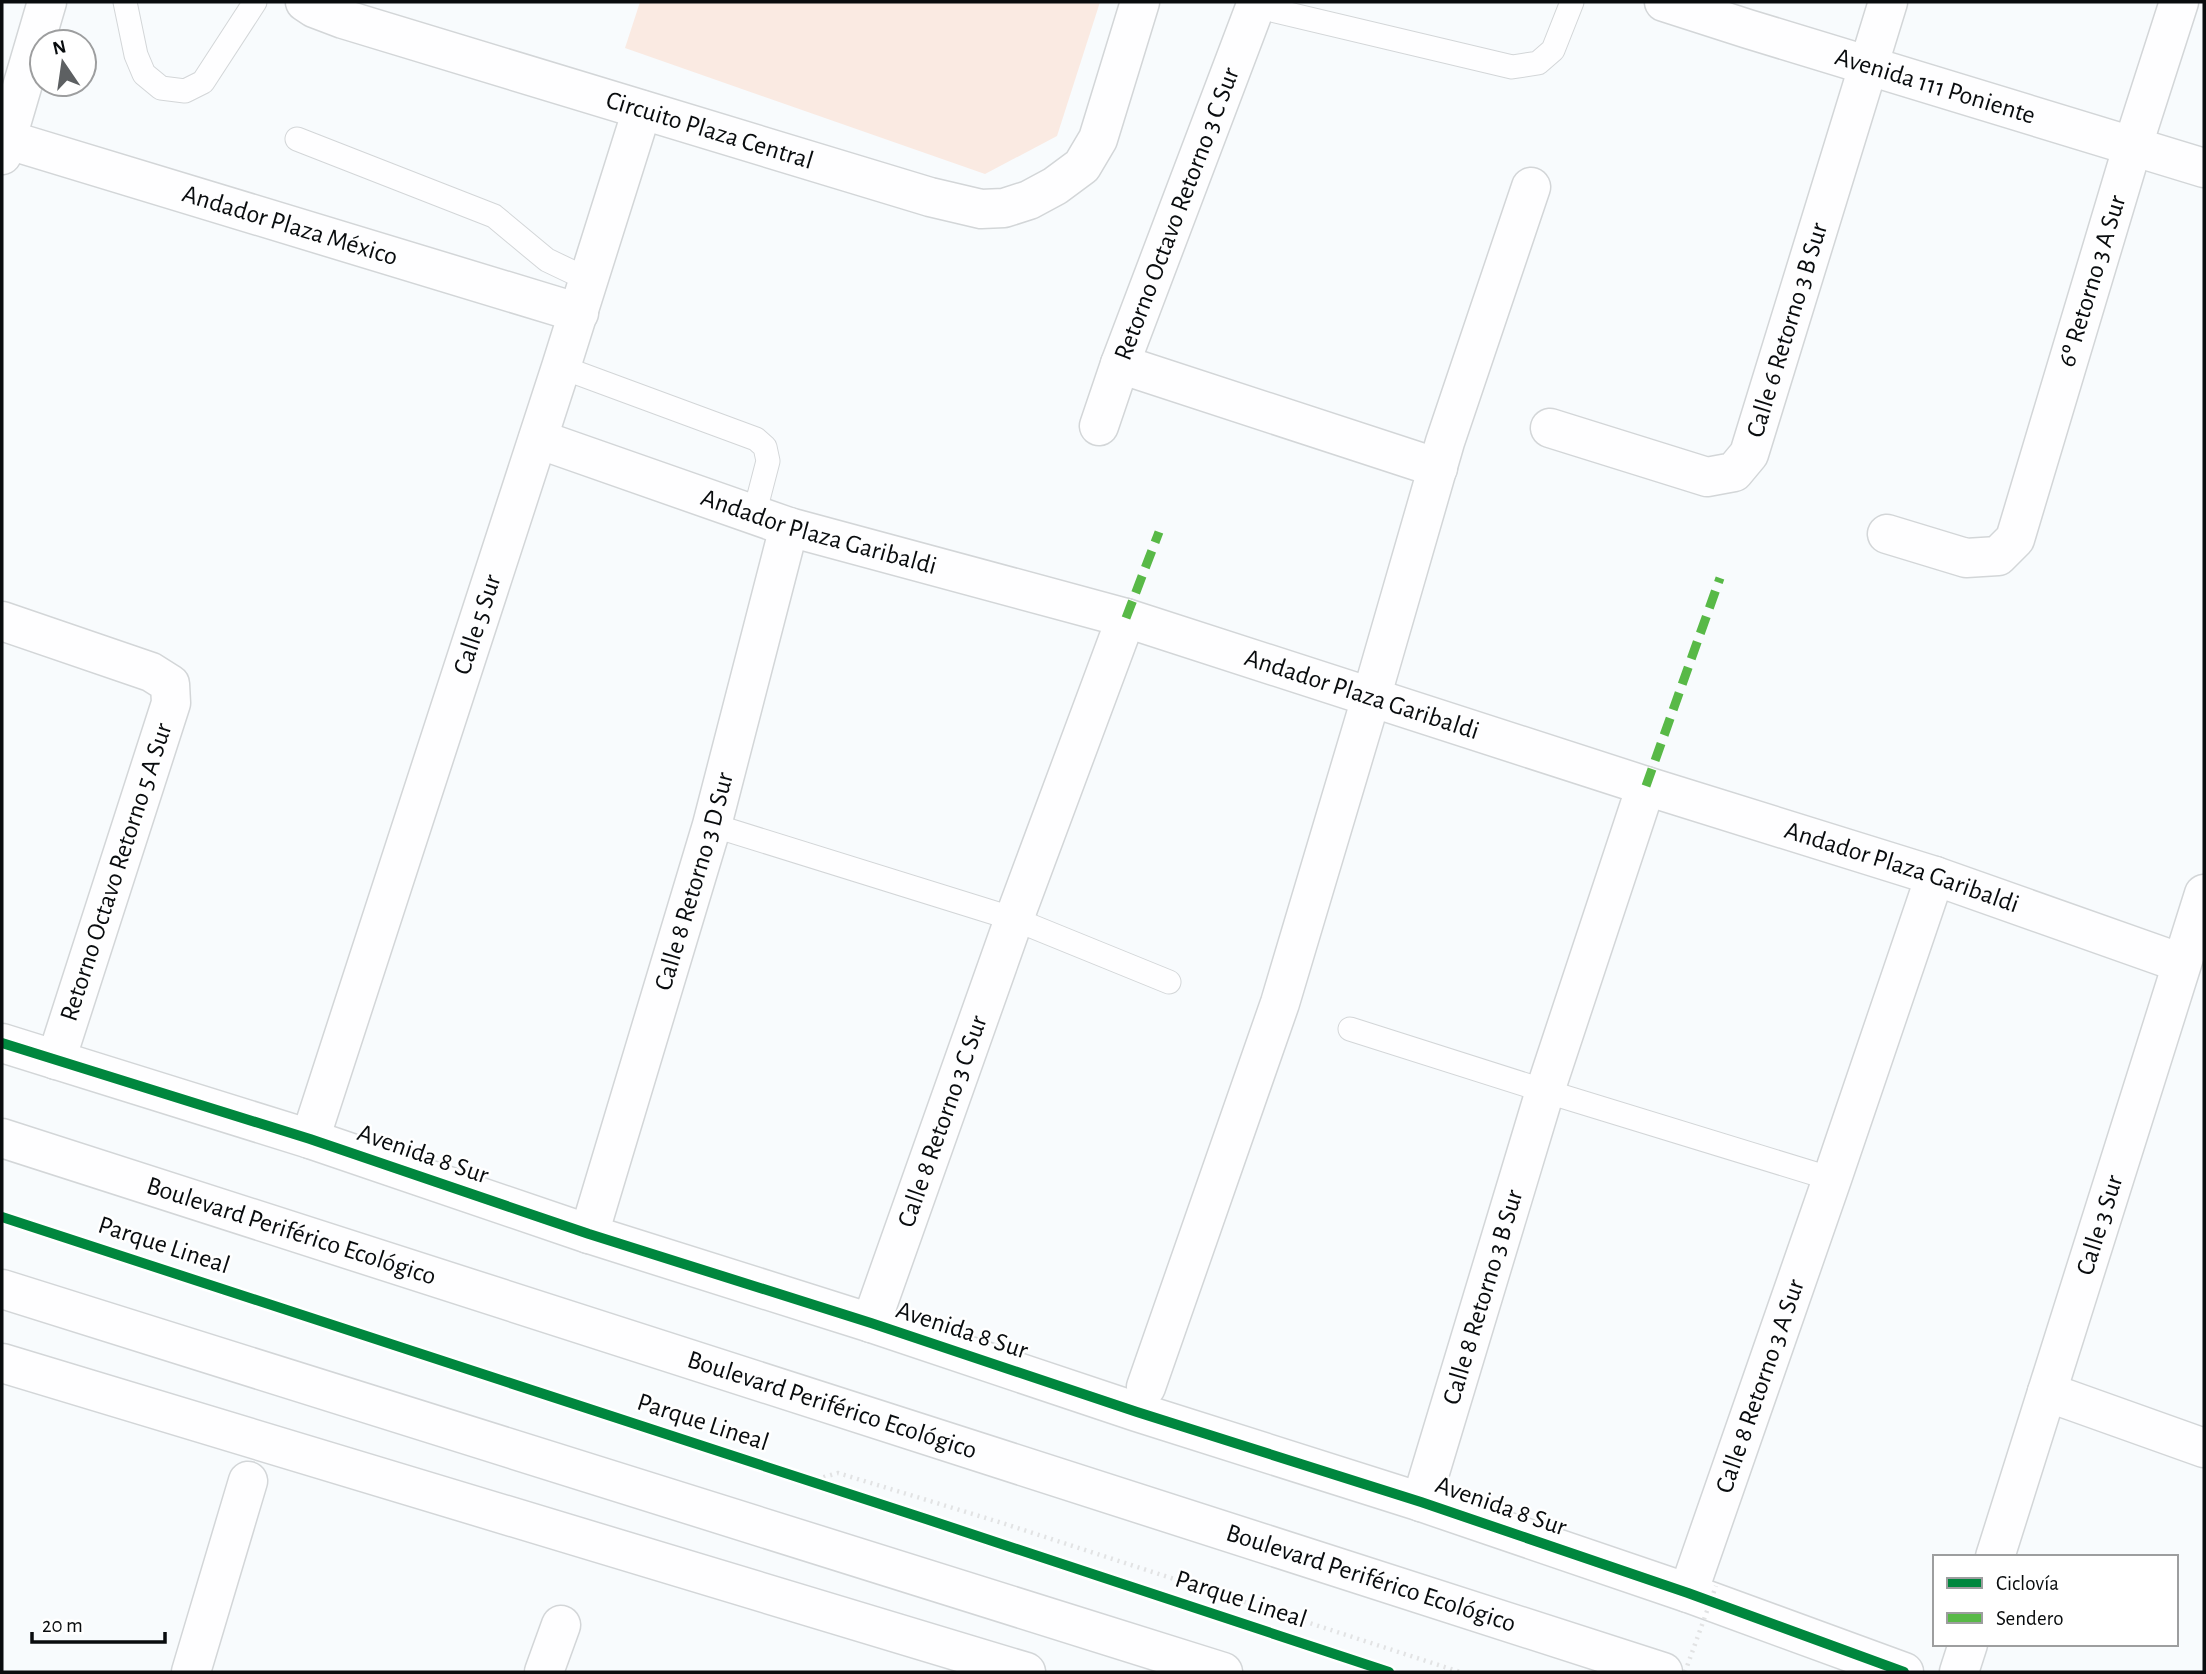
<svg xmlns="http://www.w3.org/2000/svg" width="2206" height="1674" font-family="'Alegreya Sans',sans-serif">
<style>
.green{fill:#faeae2}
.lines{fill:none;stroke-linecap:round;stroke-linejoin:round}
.service-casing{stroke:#d3d6d8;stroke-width:25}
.minor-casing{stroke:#d3d6d8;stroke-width:41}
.tertiary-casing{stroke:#d3d6d8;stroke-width:41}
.trunk-casing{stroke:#d3d6d8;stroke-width:41}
.path{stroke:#e2e3e4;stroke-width:4.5;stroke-dasharray:2 5;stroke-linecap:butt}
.service{stroke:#fefeff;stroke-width:23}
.minor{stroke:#fefeff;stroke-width:38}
.tertiary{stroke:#fefeff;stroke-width:38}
.trunk{stroke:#fefeff;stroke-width:38}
.path-bridge{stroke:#e2e3e4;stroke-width:4.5;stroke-dasharray:2 5;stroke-linecap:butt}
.quiet{stroke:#58b947;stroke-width:9;stroke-dasharray:18 9;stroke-linecap:butt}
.cycleway-casing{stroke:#fff;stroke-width:15}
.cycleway{stroke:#00873e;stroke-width:10}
.labels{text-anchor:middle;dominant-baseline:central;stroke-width:5;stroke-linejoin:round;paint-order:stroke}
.street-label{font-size:26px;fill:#090c0e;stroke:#fff}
</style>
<rect width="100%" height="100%" fill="#f8fbfd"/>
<!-- green -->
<path class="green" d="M 640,2 L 1100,2 L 1057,136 L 985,174 L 625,48 Z"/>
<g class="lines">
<!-- service casing -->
<g class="service-casing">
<g id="service">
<path d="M 125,2 L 136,55 L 144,74 L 161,88 L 185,91 L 203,82 L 255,2"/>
<path d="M 1255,6 L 1512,67 L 1538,63 L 1553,50 L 1572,2"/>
<path d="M 297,139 L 494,216 L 547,260 L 589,280"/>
<path d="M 561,367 L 756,439 L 765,447 L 768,461 L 754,515"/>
<path d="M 712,825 L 1014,919 L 1169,982"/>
<path d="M 1350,1029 L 1545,1091 L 1832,1179"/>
</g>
</g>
<!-- minor casing -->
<g class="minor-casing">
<g id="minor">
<path id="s1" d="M 305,2 L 314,8 L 343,19 L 930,197 L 981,209 L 1004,208 L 1029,200 L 1055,186 L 1082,166 L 1098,139 L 1140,2"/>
<path id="s2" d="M 1664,2 L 1748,29 L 2204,168"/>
<path id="s3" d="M 2,138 L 579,313"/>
<path d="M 2,155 L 47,2"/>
<path d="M 1120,364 L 1438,468"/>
<path id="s4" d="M 1099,426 L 1120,364 L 1257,2"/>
<path id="s5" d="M 1550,428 L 1707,477 L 1734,472 L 1749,454 L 1888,2"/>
<path id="s6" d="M 538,439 L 789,527 L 1126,618 L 1646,786 L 1935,876 L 2181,963"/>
<path d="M 1887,534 L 1966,558 L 1998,556 L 2015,539 L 2133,145 L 2179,2"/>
<path d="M 2,621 L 151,672 L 170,684 L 171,703 L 56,1060"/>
<path id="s7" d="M 310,1139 L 561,367 L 642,110"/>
<path id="s8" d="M 589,1234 L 712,825 L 789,527"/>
<path id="s9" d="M 871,1323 L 1014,919 L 1126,618"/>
<path d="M 1146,1387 L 1280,1003 L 1371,698 L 1445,442 L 1531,187"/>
<path d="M 2047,1392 L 2204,1448"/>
<path id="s10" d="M 1421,1502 L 1545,1091 L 1646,786"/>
<path id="s11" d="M 1995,1557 L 2204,894"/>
<path id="s12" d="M 1688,1593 L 1832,1179 L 1935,876"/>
<path d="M 191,1672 L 248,1481"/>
<path d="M 544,1672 L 561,1625"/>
<path d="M 1959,1672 L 1968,1644"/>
</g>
</g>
<!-- tertiary casing -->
<g class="tertiary-casing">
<g id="tertiary">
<path d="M 2,1043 L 310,1139 L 589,1234 L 871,1323 L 1137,1412 L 1421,1502 L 1688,1593 L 1904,1672"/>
<path d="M 2,1363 L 1026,1672"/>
</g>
</g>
<!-- trunk casing -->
<g class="trunk-casing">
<g id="trunk">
<path id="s13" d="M 2,1138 L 1663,1672"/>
<path d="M 2,1289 L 1223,1672"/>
</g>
</g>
<!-- path -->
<path class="path" d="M 810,1481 L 838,1473 L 999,1522 L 1460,1672"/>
<!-- service -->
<use href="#service" class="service"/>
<!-- minor -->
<use href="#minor" class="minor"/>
<!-- tertiary -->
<use href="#tertiary" class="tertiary"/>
<!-- trunk -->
<use href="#trunk" class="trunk"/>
<!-- path-bridge -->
<path class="path-bridge" d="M 1685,1672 L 1716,1586"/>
<!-- quiet -->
<g class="quiet">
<path d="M 1126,618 L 1159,532"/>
<path d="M 1646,786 L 1720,578"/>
</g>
<!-- cycleway casing -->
<g class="cycleway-casing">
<g id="cycleway">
<path d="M 2,1043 L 310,1139 L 589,1234 L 871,1323 L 1137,1412 L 1421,1502 L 1688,1593 L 1904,1672"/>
<path d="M 2,1217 L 926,1519 L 1389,1672"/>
</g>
</g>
<!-- cycleway -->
<use href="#cycleway" class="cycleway"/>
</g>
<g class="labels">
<!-- street labels -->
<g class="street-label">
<text stroke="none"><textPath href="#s2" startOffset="284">Avenida 111 Poniente</textPath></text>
<text stroke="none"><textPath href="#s1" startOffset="425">Circuito Plaza Central</textPath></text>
<text stroke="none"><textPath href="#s4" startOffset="226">Retorno Octavo Retorno 3 C Sur</textPath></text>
<text stroke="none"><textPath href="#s3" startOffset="301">Andador Plaza México</textPath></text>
<text transform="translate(2092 281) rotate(-73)">6º Retorno 3 A Sur</text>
<text stroke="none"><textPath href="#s5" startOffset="345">Calle 6 Retorno 3 B Sur</textPath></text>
<text stroke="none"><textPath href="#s6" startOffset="296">Andador Plaza Garibaldi</textPath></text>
<text stroke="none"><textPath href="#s7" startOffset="541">Calle 5 Sur</textPath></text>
<text stroke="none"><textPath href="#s6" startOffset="863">Andador Plaza Garibaldi</textPath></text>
<text stroke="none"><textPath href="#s6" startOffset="1430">Andador Plaza Garibaldi</textPath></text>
<text transform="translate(116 872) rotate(-72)">Retorno Octavo Retorno 5 A Sur</text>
<text stroke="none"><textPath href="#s8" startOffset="368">Calle 8 Retorno 3 D Sur</textPath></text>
<text stroke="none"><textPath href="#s9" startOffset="214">Calle 8 Retorno 3 C Sur</textPath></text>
<text transform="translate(423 1154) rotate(19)">Avenida 8 Sur</text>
<text stroke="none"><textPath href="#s11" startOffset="348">Calle 3 Sur</textPath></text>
<text stroke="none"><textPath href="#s13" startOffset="304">Boulevard Periférico Ecológico</textPath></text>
<text transform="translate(164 1245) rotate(18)">Parque Lineal</text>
<text stroke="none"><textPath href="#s10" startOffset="214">Calle 8 Retorno 3 B Sur</textPath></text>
<text transform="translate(962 1330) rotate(18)">Avenida 8 Sur</text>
<text stroke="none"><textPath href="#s12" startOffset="219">Calle 8 Retorno 3 A Sur</textPath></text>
<text stroke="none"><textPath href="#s13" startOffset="872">Boulevard Periférico Ecológico</textPath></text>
<text transform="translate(703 1422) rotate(18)">Parque Lineal</text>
<text transform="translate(1501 1506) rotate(19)">Avenida 8 Sur</text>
<text stroke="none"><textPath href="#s13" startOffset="1438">Boulevard Periférico Ecológico</textPath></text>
<text transform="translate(1241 1599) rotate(18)">Parque Lineal</text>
</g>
</g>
<!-- border -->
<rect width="2206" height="1674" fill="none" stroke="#090c0e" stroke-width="7"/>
<!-- legend -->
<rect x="1933" y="1555" width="245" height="91" fill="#ffffff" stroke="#9d9e9f" stroke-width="2"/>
<rect x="1947" y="1578" width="35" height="10" fill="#00873e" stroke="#9d9e9f" stroke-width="2"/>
<text x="1996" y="1590" font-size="21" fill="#090c0e">Ciclovía</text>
<rect x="1947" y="1613" width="35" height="10" fill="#58b947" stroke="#9d9e9f" stroke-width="2"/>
<text x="1996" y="1625" font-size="21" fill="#090c0e">Sendero</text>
<!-- north arrow -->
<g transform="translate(63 63) rotate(347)"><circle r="33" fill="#ffffff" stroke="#9d9e9f" stroke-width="2"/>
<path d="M0-5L12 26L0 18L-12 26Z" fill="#5d6062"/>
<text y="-10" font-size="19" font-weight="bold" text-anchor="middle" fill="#090c0e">N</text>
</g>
<!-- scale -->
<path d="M32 1632v10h133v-10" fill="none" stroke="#090c0e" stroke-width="3.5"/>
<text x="42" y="1632" font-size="21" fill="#090c0e" stroke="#ffffff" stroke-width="5" paint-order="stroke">20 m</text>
</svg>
